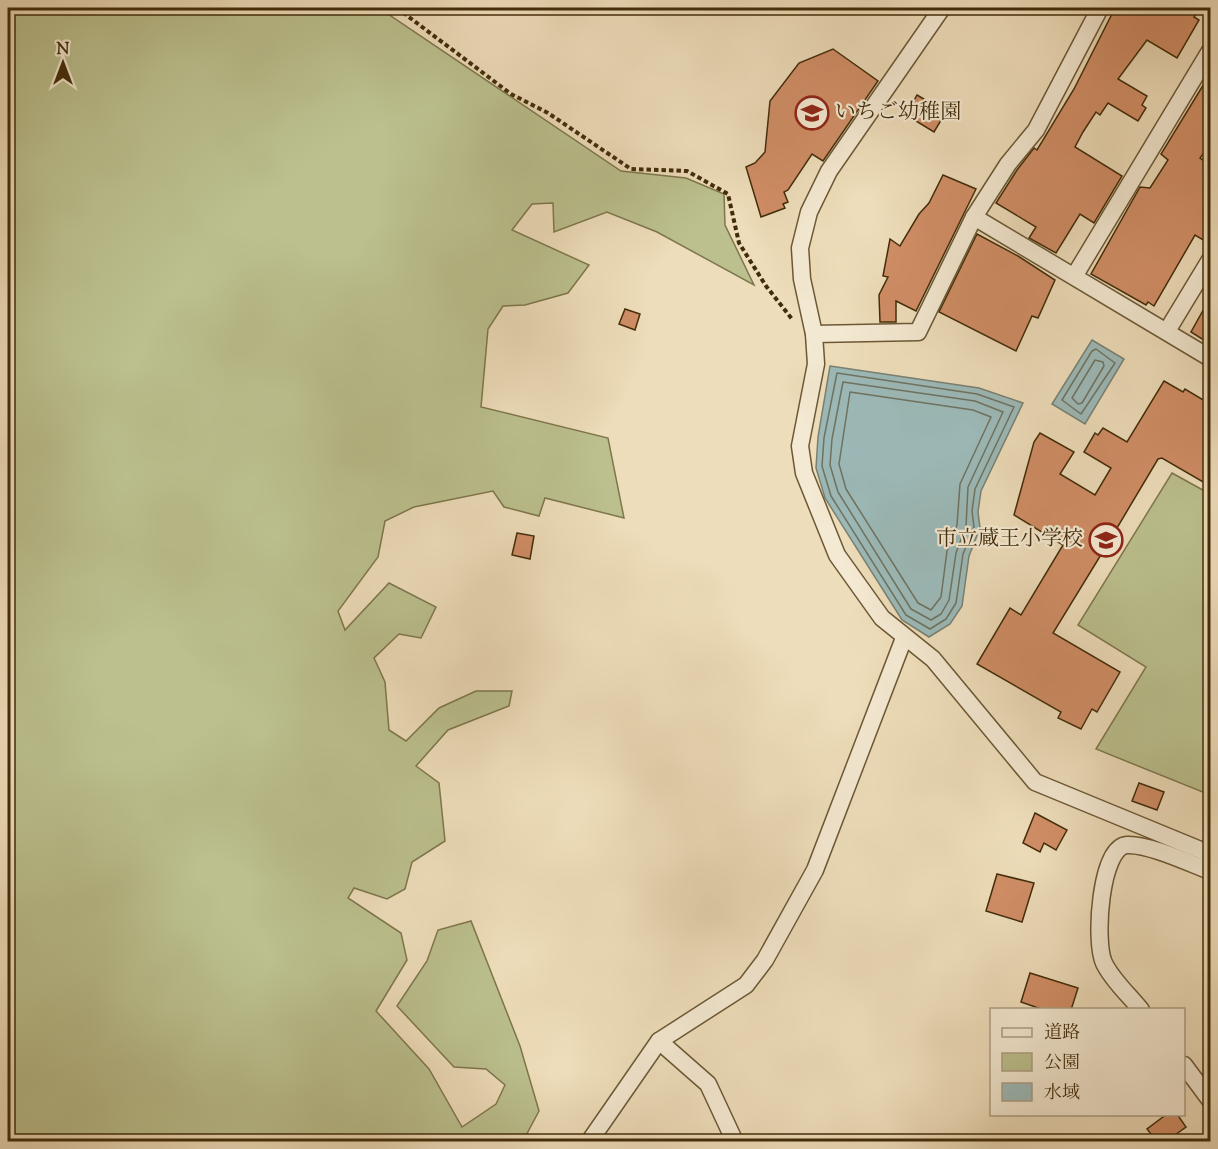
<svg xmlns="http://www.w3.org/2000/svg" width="1218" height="1149" font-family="'Sorts Mill Goudy','Noto Serif JP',serif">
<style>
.green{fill:#bbc08e;stroke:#7e764c;stroke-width:1.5}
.water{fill:#9cbab9;stroke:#788173;stroke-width:1.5}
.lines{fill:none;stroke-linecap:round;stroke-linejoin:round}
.shore{stroke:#6e7361;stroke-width:1.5}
.building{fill:#d18e66;stroke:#412c09;stroke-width:1.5}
.minor-casing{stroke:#6c5835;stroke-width:19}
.path{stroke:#412c09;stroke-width:4;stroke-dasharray:4.5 3;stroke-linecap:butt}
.minor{stroke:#f4e9d2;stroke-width:16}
.labels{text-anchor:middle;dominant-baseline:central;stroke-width:4.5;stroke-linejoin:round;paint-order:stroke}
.poi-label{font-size:21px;fill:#412c09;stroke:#f4e9d2;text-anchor:start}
</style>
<rect width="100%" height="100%" fill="#eeddba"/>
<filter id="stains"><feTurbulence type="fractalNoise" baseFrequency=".00333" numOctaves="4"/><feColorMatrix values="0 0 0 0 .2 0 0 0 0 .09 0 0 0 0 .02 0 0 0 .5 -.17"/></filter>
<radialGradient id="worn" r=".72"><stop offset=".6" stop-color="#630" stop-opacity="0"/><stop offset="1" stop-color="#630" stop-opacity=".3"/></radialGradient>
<!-- green -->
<g class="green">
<path d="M 8,8 L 379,8 L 621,171 L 686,178 L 724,194 L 725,225 L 754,285 L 657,232 L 607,212 L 554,232 L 553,203 L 532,204 L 512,230 L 589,265 L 568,293 L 525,305 L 503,306 L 488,329 L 481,407 L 608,438 L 624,518 L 545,498 L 539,516 L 504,507 L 493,491 L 414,507 L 385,521 L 378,557 L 338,611 L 345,630 L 389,583 L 436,607 L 421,638 L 399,634 L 374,658 L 385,682 L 389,730 L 406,741 L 439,708 L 476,691 L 512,691 L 509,706 L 448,730 L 416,766 L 439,783 L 445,841 L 412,862 L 405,889 L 387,899 L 354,888 L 348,898 L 401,933 L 407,960 L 376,1011 L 429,1069 L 462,1127 L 496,1104 L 505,1085 L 486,1069 L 454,1067 L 397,1006 L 427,961 L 438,930 L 471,921 L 520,1046 L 539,1111 L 523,1141 L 8,1141 Z"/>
<path d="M 1172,473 L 1210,494 L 1210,795 L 1096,749 L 1146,667 L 1078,625 Z"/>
</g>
<!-- water -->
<g class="water">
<path d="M 1092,340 L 1124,359 L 1085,424 L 1052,404 Z"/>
<path d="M 830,366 L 979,388 L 1023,403 L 981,491 L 978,512 L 980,528 L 969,556 L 962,606 L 950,624 L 929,637 L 902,620 L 825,498 L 816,468 L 818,437 Z"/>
</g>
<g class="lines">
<!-- shore -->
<g class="shore">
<path d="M 1096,349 L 1115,363 L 1081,414 L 1062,400 L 1092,351 Z"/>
<path d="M 1095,360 L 1103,362 L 1104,366 L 1082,403 L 1078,404 L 1072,398 Z"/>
<path d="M 837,373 L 977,394 L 1014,407 L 975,489 L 972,511 L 974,527 L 963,554 L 956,603 L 946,619 L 930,629 L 906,615 L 831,496 L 822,466 L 824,438 Z"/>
<path d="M 843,382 L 975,401 L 1003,412 L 968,487 L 966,526 L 956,553 L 949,600 L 941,614 L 931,620 L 911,609 L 838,492 L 830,465 L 832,439 Z"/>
<path d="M 850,392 L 973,410 L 991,417 L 960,484 L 957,525 L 947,551 L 941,597 L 931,610 L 918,603 L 846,489 L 839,464 Z"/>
</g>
</g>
<!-- building -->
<g class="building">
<path d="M 1115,8 L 1200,8 L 1194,17 L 1199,20 L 1177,58 L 1147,40 L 1118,79 L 1147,96 L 1142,105 L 1146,108 L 1138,121 L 1108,103 L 1100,115 L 1096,112 L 1083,132 L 1075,147 L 1122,176 L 1094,223 L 1080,214 L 1056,253 L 1029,238 L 1036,227 L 996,203 L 1017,170 L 1034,148 L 1037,150 L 1074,89 Z"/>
<path d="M 833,49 L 878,81 L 823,161 L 812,154 L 788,190 L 784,192 L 788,202 L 783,204 L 785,208 L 761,217 L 746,167 L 755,163 L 765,152 L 770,101 L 799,63 Z"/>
<path d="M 1210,74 L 1210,134 L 1204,144 L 1208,147 L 1200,158 L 1210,165 L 1210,244 L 1195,235 L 1154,306 L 1148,302 L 1146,305 L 1091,274 L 1140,187 L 1150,188 L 1168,160 L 1161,154 Z"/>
<path d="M 917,95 L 946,112 L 934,132 L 906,115 Z"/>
<path d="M 943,175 L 976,189 L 916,311 L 896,301 L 896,322 L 880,322 L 879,295 L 888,277 L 883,276 L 890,239 L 900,246 L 919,214 L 929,203 Z"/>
<path d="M 977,234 L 1018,256 L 1055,280 L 1038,318 L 1032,316 L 1016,351 L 939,312 Z"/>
<path d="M 1210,298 L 1210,344 L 1191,332 Z"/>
<path d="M 625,309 L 640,314 L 635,330 L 619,324 Z"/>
<path d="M 1164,381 L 1183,392 L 1185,389 L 1210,404 L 1210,486 L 1162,458 L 1158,459 L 1111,538 L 1113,539 L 1104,554 L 1102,553 L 1053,633 L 1120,672 L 1097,712 L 1092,709 L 1081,729 L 1058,718 L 1061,712 L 977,664 L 1010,608 L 1021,615 L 1063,545 L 1014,515 L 1034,442 L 1040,433 L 1074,452 L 1060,474 L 1095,495 L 1111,468 L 1084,452 L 1095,433 L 1098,435 L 1103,428 L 1127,442 Z"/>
<path d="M 517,533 L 534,536 L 530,559 L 512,555 Z"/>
<path d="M 1139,783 L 1164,792 L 1157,810 L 1132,801 Z"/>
<path d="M 1035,813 L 1067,830 L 1056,850 L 1044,843 L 1040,852 L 1023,843 Z"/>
<path d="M 997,874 L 1034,883 L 1022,922 L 986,911 Z"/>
<path d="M 1030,973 L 1078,988 L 1071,1010 L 1044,1010 L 1021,1002 Z"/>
<path d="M 1167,1114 L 1177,1114 L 1186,1127 L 1165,1142 L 1157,1142 L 1147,1129 Z"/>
</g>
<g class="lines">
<!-- minor casing -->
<g class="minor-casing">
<g id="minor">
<path d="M 942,8 L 829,171 L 809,212 L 800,248 L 802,279 L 814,334 L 816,364 L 800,446 L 804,473 L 837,555 L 882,618 L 933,659 L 1035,782 L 1210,854"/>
<path d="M 974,217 L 1210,358"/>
<path d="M 1075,275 L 1210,51"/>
<path d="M 1167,331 L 1210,260"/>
<path d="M 814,334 L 918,332 L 974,217 L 1008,164 L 1036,130 L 1100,8"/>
<path d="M 1141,1010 C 1129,995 1112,980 1104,963 C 1094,942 1100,847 1127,845 C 1149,844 1189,863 1210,871"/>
<path d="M 659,1041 L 708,1084 L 735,1142"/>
<path d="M 1184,1065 L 1210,1100"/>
<path d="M 589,1142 L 659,1041 L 746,985 L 765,960 L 815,870 L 904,638"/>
</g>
</g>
<!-- path -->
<path class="path" d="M 397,8 L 511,94 L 548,113 L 631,169 L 687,171 L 728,194 L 739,243 L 766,286 L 792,319"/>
<!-- minor -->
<use href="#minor" class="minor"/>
</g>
<!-- icons -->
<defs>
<g id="school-ring" transform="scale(1.725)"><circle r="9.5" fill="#f4e9d2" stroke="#8f2418" stroke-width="1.5"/><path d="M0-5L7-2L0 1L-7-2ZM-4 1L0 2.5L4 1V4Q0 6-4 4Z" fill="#8f2418"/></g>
</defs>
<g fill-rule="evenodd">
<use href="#school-ring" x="812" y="113"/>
<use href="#school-ring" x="1106" y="540"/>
</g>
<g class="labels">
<!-- poi labels -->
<g class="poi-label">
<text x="835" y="113">いちご幼稚園</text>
<text x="1083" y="540" text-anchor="end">市立蔵王小学校</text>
</g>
</g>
<!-- margin -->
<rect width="1218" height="1149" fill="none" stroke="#eeddba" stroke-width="30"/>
<rect x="9" y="9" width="1200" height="1131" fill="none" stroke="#412c09" stroke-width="3"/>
<rect x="15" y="15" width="1188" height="1119" fill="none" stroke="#412c09" stroke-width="1.5"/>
<!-- legend -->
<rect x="990" y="1008" width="195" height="108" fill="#f4e9d2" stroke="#ac9d82" stroke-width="1.5"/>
<rect x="1002" y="1028" width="30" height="9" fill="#f4e9d2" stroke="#ac9d82" stroke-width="1.5"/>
<text x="1044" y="1038" font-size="18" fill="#412c09">道路</text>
<rect x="1002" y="1053" width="30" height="18" fill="#bbc08e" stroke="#ac9d82" stroke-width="1.5"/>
<text x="1044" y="1068" font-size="18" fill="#412c09">公園</text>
<rect x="1002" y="1083" width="30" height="18" fill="#9cbab9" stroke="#ac9d82" stroke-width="1.5"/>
<text x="1044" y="1098" font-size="18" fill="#412c09">水域</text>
<!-- north arrow -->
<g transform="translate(63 63)" stroke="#f4e9d2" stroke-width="4.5" paint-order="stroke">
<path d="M0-4.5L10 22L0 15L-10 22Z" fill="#412c09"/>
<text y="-9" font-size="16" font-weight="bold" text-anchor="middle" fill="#412c09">N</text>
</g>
<rect width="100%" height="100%" filter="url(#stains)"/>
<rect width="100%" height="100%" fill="url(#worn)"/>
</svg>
